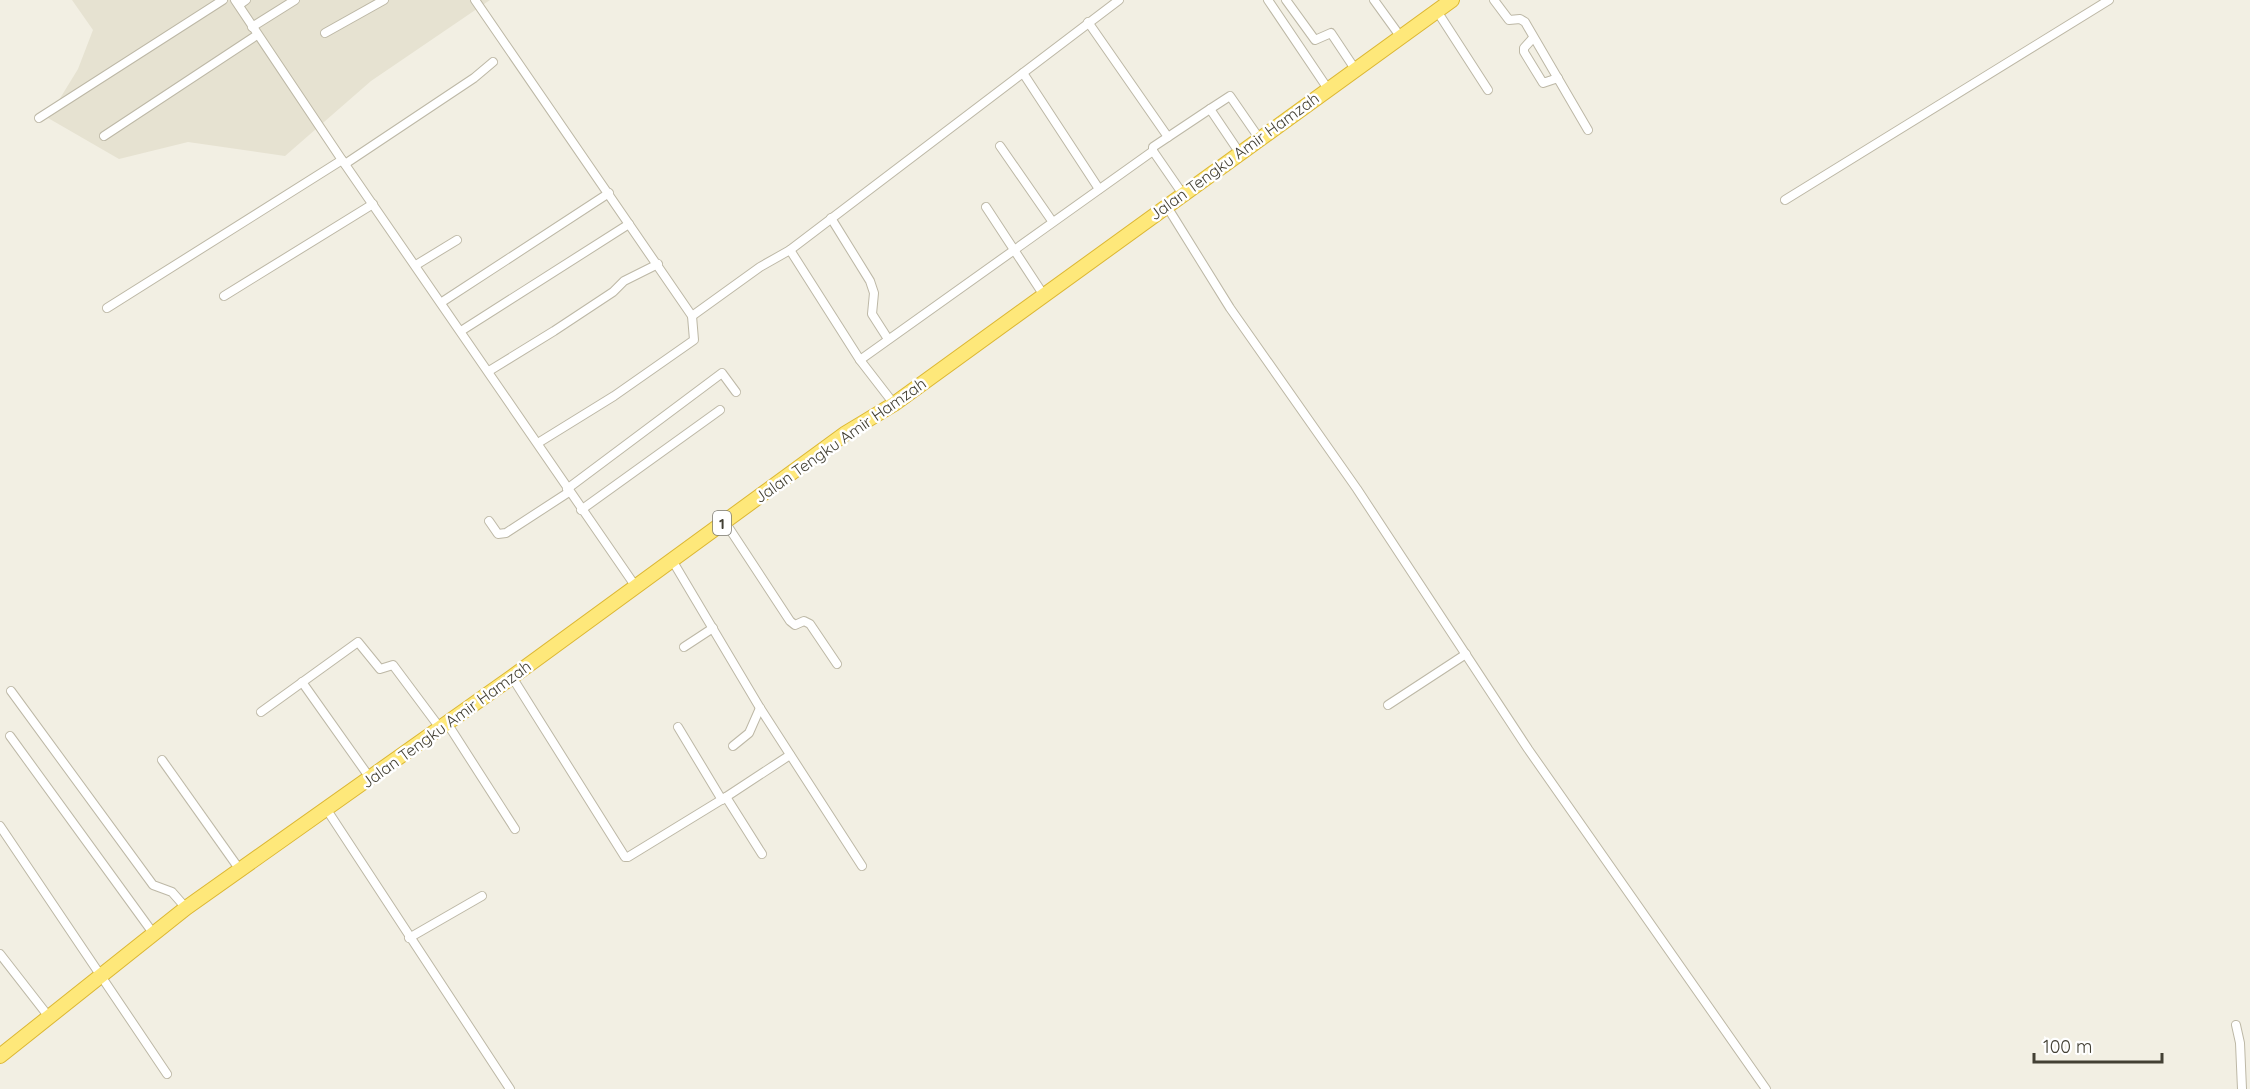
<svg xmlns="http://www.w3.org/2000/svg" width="2250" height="1089" font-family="Quicksand,sans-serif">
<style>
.residential{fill:#e6e2d1}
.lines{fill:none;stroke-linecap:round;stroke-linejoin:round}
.minor-casing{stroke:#bdb8a6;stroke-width:10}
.trunk-casing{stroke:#dcb733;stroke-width:16}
.minor{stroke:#fff;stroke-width:8}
.trunk{stroke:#fee87a;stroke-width:14}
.labels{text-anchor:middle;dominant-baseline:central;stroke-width:5;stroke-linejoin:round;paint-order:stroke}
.shield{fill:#fff;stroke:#7b7971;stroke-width:1.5}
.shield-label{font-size:15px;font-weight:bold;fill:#434034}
.street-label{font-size:16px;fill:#434034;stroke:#fff}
</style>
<rect width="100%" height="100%" fill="#f2efe3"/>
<!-- residential -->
<path class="residential" d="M 72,0 L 490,0 L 371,81 L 285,156 L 188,142 L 119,159 L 48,118 L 78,69 L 93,30 Z"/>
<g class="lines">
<!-- minor casing -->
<g class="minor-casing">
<g id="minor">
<path d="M 235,0 L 342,160 L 636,587"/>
<path d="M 475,0 L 692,316 L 760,267 L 790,250 L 860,360 L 894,404"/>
<path d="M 1268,0 L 1328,89"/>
<path d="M 1286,0 L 1315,40 L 1331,33 L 1355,69"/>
<path d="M 1374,0 L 1400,36"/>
<path d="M 1494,0 L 1509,20 L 1520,19 L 1525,22 L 1588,130"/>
<path d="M 239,5 L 246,0"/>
<path d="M 1437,11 L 1488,90"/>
<path d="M 1088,22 L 1168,137"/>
<path d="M 252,27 L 295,0"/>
<path d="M 325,33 L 384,0"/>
<path d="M 1533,38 L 1524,48 L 1524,52 L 1543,83 L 1558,78"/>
<path d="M 1023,73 L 1099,189"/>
<path d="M 1210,109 L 1230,96 L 1259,138"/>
<path d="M 39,118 L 223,0"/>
<path d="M 104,136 L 257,35"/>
<path d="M 1000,146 L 1052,221"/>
<path d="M 345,164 L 474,78 L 493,62"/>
<path d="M 1182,193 L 1153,151 L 1153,147 L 1210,109 L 1239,152"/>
<path d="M 1785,200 L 2109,0"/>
<path d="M 1166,205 L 1230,308 L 1357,489 L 1528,749 L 1766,1089"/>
<path d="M 986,207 L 1043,294"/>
<path d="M 831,218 L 870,281 L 874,293 L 872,314 L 888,339"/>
<path d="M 790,250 L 1119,0"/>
<path d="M 416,265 L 457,240"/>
<path d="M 224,296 L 373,204"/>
<path d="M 442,302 L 609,193"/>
<path d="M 107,308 L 342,160"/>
<path d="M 461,331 L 629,224"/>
<path d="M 860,360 L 1153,151"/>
<path d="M 489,371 L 554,331 L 613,292 L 624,281 L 658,264"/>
<path d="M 538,443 L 614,396 L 694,340 L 692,316"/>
<path d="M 567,489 L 722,373 L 736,392"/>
<path d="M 581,510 L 720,410"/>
<path d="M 489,521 L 498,534 L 506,533 L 569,492"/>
<path d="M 725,522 L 790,621 L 795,625 L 804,621 L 810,624 L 837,664"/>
<path d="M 672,560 L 760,708 L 862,866"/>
<path d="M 684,647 L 713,628"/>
<path d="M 512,677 L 625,857 L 628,857 L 726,797 L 762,854"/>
<path d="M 302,682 L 370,778"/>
<path d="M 11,691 L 153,885 L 172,892 L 186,908"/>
<path d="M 1388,705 L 1466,654"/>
<path d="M 261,712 L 358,642 L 380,669 L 393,665 L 440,728"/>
<path d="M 447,723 L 515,829"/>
<path d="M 678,727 L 722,800"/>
<path d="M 10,736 L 153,933"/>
<path d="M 733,746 L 749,733 L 760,708"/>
<path d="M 162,760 L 240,870"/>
<path d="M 726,797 L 790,755"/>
<path d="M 327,810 L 510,1089"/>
<path d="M 0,826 L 167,1074"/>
<path d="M 409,938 L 482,896"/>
<path d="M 0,954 L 49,1017"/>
<path d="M 2236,1025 L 2240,1043 L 2242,1089"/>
</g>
</g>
<!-- trunk casing -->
<g class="trunk-casing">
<path id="trunk" d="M 0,1056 L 186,908 L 512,677 L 846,433 L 894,404 L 1452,0"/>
</g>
<!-- minor -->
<use href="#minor" class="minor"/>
<!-- trunk -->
<use href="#trunk" class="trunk"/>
</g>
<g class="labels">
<!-- shield labels -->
<rect class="shield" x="713" y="511" width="18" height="24" rx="4.5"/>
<g class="shield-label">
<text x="722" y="523">1</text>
</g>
<!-- street labels -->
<g class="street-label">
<text transform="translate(1234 156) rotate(-36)">Jalan Tengku Amir Hamzah</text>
<text transform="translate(840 440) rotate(-35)">Jalan Tengku Amir Hamzah</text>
<text transform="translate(446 724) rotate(-36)">Jalan Tengku Amir Hamzah</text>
</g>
</g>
<!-- scale -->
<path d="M2034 1053v9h128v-9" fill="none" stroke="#434034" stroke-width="3"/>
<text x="2043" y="1053" font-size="18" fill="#434034" stroke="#ffffff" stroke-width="4.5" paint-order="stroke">100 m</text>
</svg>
